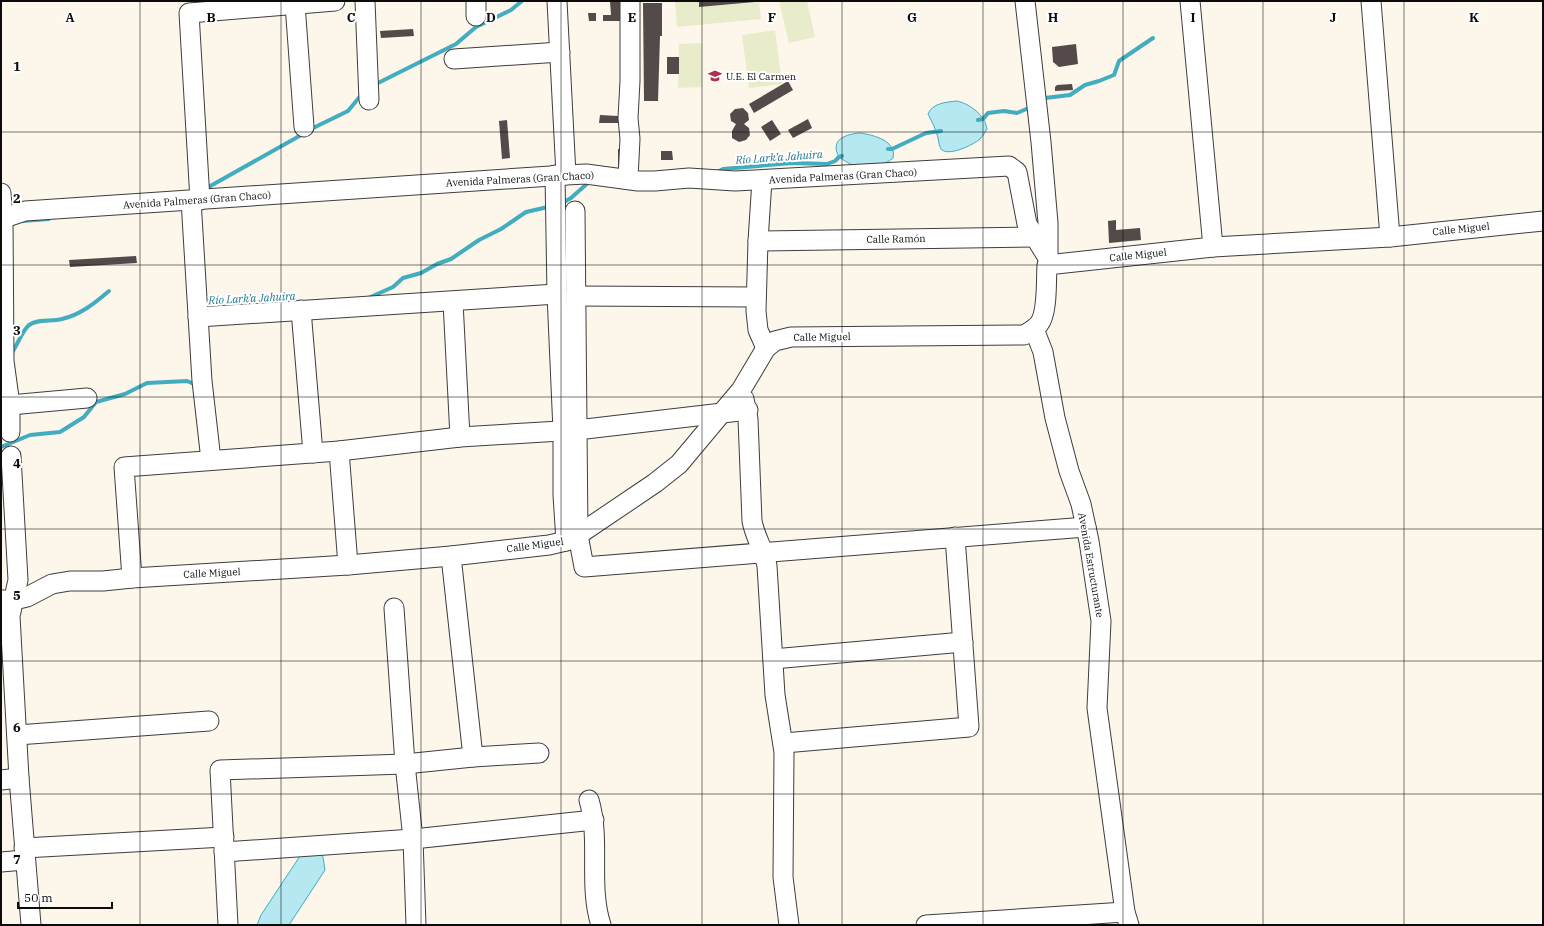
<svg xmlns="http://www.w3.org/2000/svg" width="1544" height="926" font-family="'IBM Plex Serif',serif">
<style>
.pitch{fill:#e8ecca}
.water{fill:#b5e8f0;stroke:#42acc0}
.lines{fill:none;stroke-linecap:round;stroke-linejoin:round}
.stream{stroke:#42acc0;stroke-width:4}
.building{fill:#534a49}
.minor-casing{stroke:#3e3e3e;stroke-width:21}
.minor{stroke:#fff;stroke-width:19}
.grid{fill:none;stroke:#0b0b0b;stroke-width:1;stroke-opacity:0.55}
.labels{text-anchor:middle;dominant-baseline:central;stroke-width:4;stroke-linejoin:round;paint-order:stroke}
.poi-label{font-size:10px;fill:#0b0b0b;stroke:#fff;text-anchor:start}
.street-label{font-size:10px;fill:#0b0b0b;stroke:#fff}
.water-label{font-size:11px;font-style:italic;fill:#217a91;stroke:#fff}
.grid-label{font-size:13px;text-anchor:middle;font-weight:bold;fill:#0b0b0b;stroke:#fff;stroke-width:4;stroke-linejoin:round;paint-order:stroke}
</style>
<rect width="100%" height="100%" fill="#fdf6eb"/>
<!-- pitch -->
<g class="pitch">
<path d="M 675,1 L 699,1 L 699,7 L 759,2 L 761,19 L 677,27 Z"/>
<path d="M 779,1 L 807,1 L 815,37 L 789,43 Z"/>
<path d="M 775,30 L 782,84 L 749,88 L 742,35 Z"/>
<path d="M 702,43 L 702,87 L 678,88 L 679,44 Z"/>
</g>
<!-- water -->
<g class="water">
<path d="M 957,101 C 970,104 985,115 987,129 C 985,132 983,136 980,139 C 973,145 950,156 942,150 C 939,147 939,142 938,138 C 936,129 932,122 928,114 C 932,103 947,102 957,101 Z"/>
<path d="M 860,133 C 874,135 897,141 893,158 C 885,166 866,168 856,166 C 850,165 844,160 839,157 C 829,139 847,134 860,133 Z"/>
<path d="M 320,852 L 323,857 L 325,870 L 289,925 L 257,925 L 261,915 L 302,853 Z"/>
</g>
<g class="lines">
<!-- stream -->
<g class="stream">
<path d="M 374,85 L 456,44 L 476,27 L 511,10 L 522,1"/>
<path d="M 1041,100 L 1045,98 L 1070,95 L 1085,85 L 1099,81 L 1114,75 L 1119,61 L 1153,38"/>
<path d="M 978,120 L 983,119 L 988,113 L 1004,111 L 1017,113 L 1031,107"/>
<path d="M 309,130 L 348,111 L 362,94"/>
<path d="M 888,149 L 892,149 L 926,133 L 941,131"/>
<path d="M 717,172 L 723,169 L 792,163 L 827,164 L 835,161 L 839,157 L 842,156"/>
<path d="M 205,189 L 303,134"/>
<path d="M 564,202 L 571,198 L 589,182"/>
<path d="M 22,221 L 49,219"/>
<path d="M 366,299 L 393,287 L 403,278 L 421,273 L 437,264 L 451,259 L 479,240 L 501,229 L 526,212 L 548,207"/>
<path d="M 11,354 C 17,346 22,331 29,325 C 39,318 51,322 62,319 C 80,315 95,303 109,291"/>
<path d="M 1,447 L 30,435 L 60,432 L 84,417 L 96,402 L 125,394 L 147,383 L 187,381 L 194,384 L 197,384"/>
</g>
</g>
<!-- building -->
<g class="building">
<path d="M 610,1 L 623,1 L 623,21 L 603,21 L 603,15 L 611,15 Z"/>
<path d="M 699,1 L 755,1 L 755,2 L 699,7 Z"/>
<path d="M 643,3 L 662,3 L 662,36 L 660,36 L 658,101 L 644,101 Z"/>
<path d="M 588,13 L 596,13 L 596,21 L 589,21 Z"/>
<path d="M 413,29 L 414,36 L 381,38 L 380,31 Z"/>
<path d="M 1076,44 L 1078,64 L 1059,67 L 1053,62 L 1052,47 Z"/>
<rect x="667" y="57" width="12" height="17"/>
<path d="M 788,81 L 793,90 L 754,113 L 749,104 Z"/>
<path d="M 1072,84 L 1073,90 L 1055,91 L 1055,87 L 1057,85 Z"/>
<path d="M 743,108 L 748,113 L 749,120 L 744,124 L 749,128 L 750,135 L 746,140 L 739,142 L 732,138 L 732,131 L 736,124 L 731,121 L 730,114 L 735,109 Z"/>
<path d="M 600,115 L 618,116 L 618,123 L 599,123 Z"/>
<path d="M 808,119 L 812,128 L 793,138 L 788,130 Z"/>
<path d="M 507,120 L 510,158 L 502,159 L 499,121 Z"/>
<path d="M 772,120 L 781,134 L 770,141 L 761,127 Z"/>
<path d="M 618,149 L 625,149 L 625,167 L 618,168 Z"/>
<path d="M 661,151 L 672,151 L 673,160 L 661,160 Z"/>
<path d="M 1116,220 L 1116,230 L 1140,228 L 1141,240 L 1109,243 L 1108,221 Z"/>
<path d="M 136,256 L 137,263 L 70,267 L 69,260 Z"/>
</g>
<g class="lines">
<!-- minor casing -->
<g class="minor-casing">
<g id="minor">
<path d="M 365,1 L 369,100"/>
<path d="M 476,1 L 476,16"/>
<path d="M 557,1 L 566,175"/>
<path d="M 1025,1 L 1041,142 L 1048,223 L 1048,258"/>
<path d="M 1190,1 L 1213,247"/>
<path d="M 1371,1 L 1390,237"/>
<path d="M 295,4 L 304,127"/>
<path d="M 454,59 L 560,52"/>
<path d="M 555,175 L 557,294 L 563,431 L 563,495 L 566,541"/>
<path d="M 628,178 L 630,139 L 628,118 L 630,81 L 630,1"/>
<path d="M 762,180 L 758,241 L 756,311 L 758,330 L 766,348"/>
<path d="M 1,193 L 3,219 L 4,361 L 10,405 L 10,432"/>
<path d="M 191,200 L 202,381 L 211,460"/>
<path d="M 200,200 L 189,13 L 335,1"/>
<path d="M 575,211 L 578,535 L 584,567 L 1086,527"/>
<path d="M 1,219 L 25,211 L 566,175 L 586,174 L 638,181 L 655,181 L 689,178 L 735,181 L 1009,166 L 1017,172 L 1027,224 L 1048,258"/>
<path d="M 758,241 L 1034,237"/>
<path d="M 576,296 L 756,297"/>
<path d="M 453,302 L 460,437"/>
<path d="M 301,310 L 313,453"/>
<path d="M 198,317 L 557,294"/>
<path d="M 1034,329 L 1043,352 L 1055,418 L 1069,471 L 1081,504 L 1089,541 L 1101,621 L 1097,708 L 1125,912 L 1129,925"/>
<path d="M 744,399 L 748,419 L 752,521 C 755,537 764,550 767,566 L 775,695 L 784,752 L 783,877 L 789,925"/>
<path d="M 10,405 L 87,398"/>
<path d="M 339,451 L 348,565"/>
<path d="M 11,456 L 18,580 L 10,616 L 19,778 L 31,925"/>
<path d="M 451,556 L 473,757"/>
<path d="M 132,578 L 124,467 L 339,451 L 460,437 L 577,430 L 748,410"/>
<path d="M 1,600 L 14,600 L 27,597 L 52,584 L 70,581 L 103,581 L 132,578 L 348,565 L 451,556 L 549,545 L 566,541 L 578,535 L 655,483 L 679,464 L 741,390 L 766,348 L 775,341 L 791,337 L 1024,335 C 1029,332 1035,329 1039,324 C 1048,313 1046,280 1047,265 L 1213,247 L 1390,237 L 1543,221"/>
<path d="M 394,608 L 405,764 L 413,839 L 416,925"/>
<path d="M 773,659 L 963,642"/>
<path d="M 17,735 L 209,721"/>
<path d="M 784,743 L 969,727 L 955,537"/>
<path d="M 1,780 L 19,778"/>
<path d="M 589,800 C 601,841 588,885 601,925"/>
<path d="M 24,848 L 224,837"/>
<path d="M 224,852 L 413,839 L 594,820"/>
<path d="M 1,862 L 25,860"/>
<path d="M 228,925 L 220,770 L 405,764 L 473,757 L 539,753"/>
<path d="M 926,925 L 1125,912"/>
</g>
</g>
<!-- minor -->
<use href="#minor" class="minor"/>
</g>
<!-- grid -->
<path class="grid" d="M 140,1 L 140,925M 281,1 L 281,925M 421,1 L 421,925M 561,1 L 561,925M 702,1 L 702,925M 842,1 L 842,925M 983,1 L 983,925M 1123,1 L 1123,925M 1263,1 L 1263,925M 1404,1 L 1404,925M 1,132 L 1543,132M 1,265 L 1543,265M 1,397 L 1543,397M 1,529 L 1543,529M 1,661 L 1543,661M 1,794 L 1543,794"/>
<!-- icons -->
<defs>
<g id="school-bare" transform="scale(1.08)"><path d="M0-5L7-2L0 1L-7-2ZM-4 1L0 2.5L4 1V4Q0 6-4 4Z" fill="#ae3154" stroke="#fff" stroke-width="2.5" paint-order="stroke"/></g>
</defs>
<g fill-rule="evenodd">
<use href="#school-bare" x="715" y="76"/>
</g>
<g class="labels">
<!-- poi labels -->
<g class="poi-label">
<text x="726" y="76">U.E. El Carmen</text>
</g>
<!-- street labels -->
<g class="street-label">
<text transform="translate(843 176) rotate(-3)">Avenida Palmeras (Gran Chaco)</text>
<text transform="translate(520 179) rotate(-3)">Avenida Palmeras (Gran Chaco)</text>
<text transform="translate(197 200) rotate(-4)">Avenida Palmeras (Gran Chaco)</text>
<text transform="translate(1461 229) rotate(-6)">Calle Miguel</text>
<text transform="translate(896 239) rotate(-1)">Calle Ramón</text>
<text transform="translate(1138 255) rotate(-6)">Calle Miguel</text>
<text transform="translate(822 337) rotate(-1)">Calle Miguel</text>
<text transform="translate(535 545) rotate(-8)">Calle Miguel</text>
<text transform="translate(1091 565) rotate(80)">Avenida Estructurante</text>
<text transform="translate(212 573) rotate(-3)">Calle Miguel</text>
</g>
<!-- water labels -->
<g class="water-label">
<text transform="translate(779 157) rotate(-4)">Río Lark’a Jahuira</text>
<text transform="translate(252 298) rotate(-3)">Río Lark’a Jahuira</text>
</g>
</g>
<g class="grid-label">
<text x="70" y="22">A</text>
<text x="211" y="22">B</text>
<text x="351" y="22">C</text>
<text x="491" y="22">D</text>
<text x="632" y="22">E</text>
<text x="772" y="22">F</text>
<text x="912" y="22">G</text>
<text x="1053" y="22">H</text>
<text x="1193" y="22">I</text>
<text x="1333" y="22">J</text>
<text x="1474" y="22">K</text>
<text x="17" y="71">1</text>
<text x="17" y="203">2</text>
<text x="17" y="335">3</text>
<text x="17" y="468">4</text>
<text x="17" y="600">5</text>
<text x="17" y="732">6</text>
<text x="17" y="864">7</text>
</g>
<!-- border -->
<rect width="1544" height="926" fill="none" stroke="#0b0b0b" stroke-width="4"/>
<!-- scale -->
<path d="M18 902v6h94v-6" fill="none" stroke="#0b0b0b" stroke-width="2"/>
<text x="24" y="902" font-size="12" fill="#0b0b0b" stroke="#ffffff" stroke-width="3" paint-order="stroke">50 m</text>
</svg>
